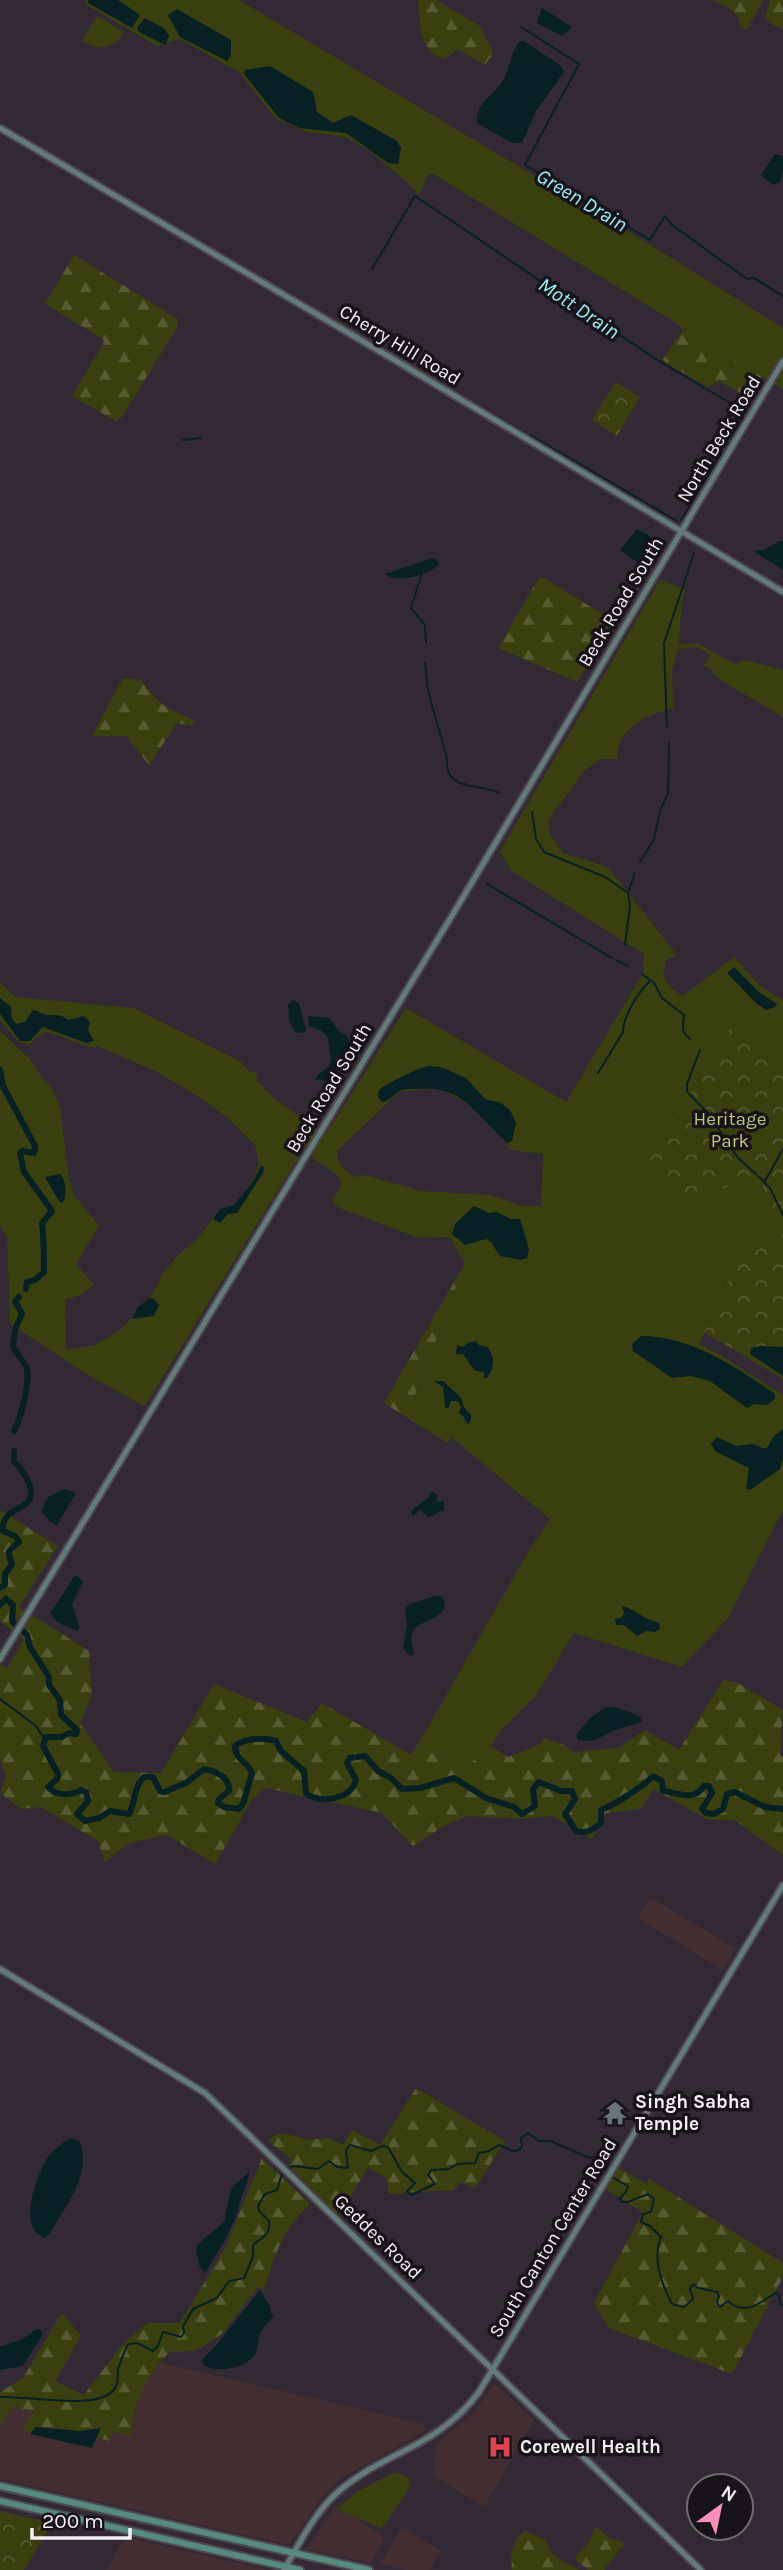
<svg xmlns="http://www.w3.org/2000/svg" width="783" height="2570" font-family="Karla,sans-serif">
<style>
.commercial{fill:#422e31}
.grass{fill:#393f0e;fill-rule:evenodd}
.forest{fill:url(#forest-firs)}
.park{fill:url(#park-crowns)}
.water{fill:#072023}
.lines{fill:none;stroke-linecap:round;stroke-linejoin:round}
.stream{stroke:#072023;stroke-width:2}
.river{stroke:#072023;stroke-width:6}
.secondary-casing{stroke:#4e4750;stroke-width:9}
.primary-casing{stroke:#4e4750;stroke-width:10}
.secondary{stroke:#657a7b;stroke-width:5}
.primary{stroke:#558a7d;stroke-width:6}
.labels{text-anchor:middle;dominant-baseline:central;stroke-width:7;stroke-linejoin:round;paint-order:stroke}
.street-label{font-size:19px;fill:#f4eef6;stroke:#171319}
.park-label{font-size:19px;fill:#bcc876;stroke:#171319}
.poi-label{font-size:19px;font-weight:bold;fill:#f4eef6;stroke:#171319;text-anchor:start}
.water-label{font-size:21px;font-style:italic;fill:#98effb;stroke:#171319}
</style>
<defs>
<pattern id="forest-firs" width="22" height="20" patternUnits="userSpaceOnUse" patternTransform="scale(1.75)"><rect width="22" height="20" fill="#393f0e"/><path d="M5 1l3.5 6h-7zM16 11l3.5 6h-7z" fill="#565b32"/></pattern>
<pattern id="park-crowns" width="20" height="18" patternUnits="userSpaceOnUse" patternTransform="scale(1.75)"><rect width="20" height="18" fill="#393f0e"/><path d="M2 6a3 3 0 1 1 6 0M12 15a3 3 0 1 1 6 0" fill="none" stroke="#565b32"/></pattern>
</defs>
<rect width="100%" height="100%" fill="#322935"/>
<!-- commercial -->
<g class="commercial">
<path d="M 650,1897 L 735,1948 L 723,1970 L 638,1918 Z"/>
<path d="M 158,2362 L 421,2423 L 426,2430 L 340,2479 L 322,2497 L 289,2545 L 0,2479 L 0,2410 L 7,2401 L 132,2422 L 142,2388 Z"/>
<path d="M 494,2383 L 534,2420 L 484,2507 L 434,2476 L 436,2444 L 474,2413 Z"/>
<path d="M 336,2505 L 385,2538 L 371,2563 L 306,2549 Z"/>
<path d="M 402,2527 L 441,2551 L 429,2570 L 406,2570 L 380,2564 Z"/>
<path d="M 125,2537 L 269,2570 L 107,2570 Z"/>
</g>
<!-- grass -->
<g class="grass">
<path d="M 85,0 L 239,0 L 649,244 L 783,328 L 783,389 L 683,330 L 678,324 L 435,175 L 428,174 L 419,195 L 407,182 L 370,151 L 346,137 L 307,132 L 275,118 L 239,72 L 180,39 L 157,46 L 85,4 Z"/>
<path d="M 99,17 L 124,32 C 114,50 99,51 82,41 L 96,18 Z"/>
<path d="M 660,580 L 685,589 L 681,610 L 679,644 L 699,644 L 735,664 L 745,660 L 783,670 L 783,717 L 717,678 L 710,667 L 703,666 L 711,655 L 696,647 L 678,649 L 672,670 L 673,708 C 645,716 618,726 617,759 L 601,759 L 584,771 L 551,816 L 548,824 L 550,834 L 563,853 L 608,867 L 676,954 L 675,957 L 666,960 L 663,976 L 672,989 L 683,996 L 734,957 L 760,986 L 783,1000 L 783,1056 L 732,1026 L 691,1197 L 759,1177 L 783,1234 L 737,1260 L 699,1344 L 725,1358 L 783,1395 L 783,1510 L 728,1618 L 682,1667 L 574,1633 L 537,1694 L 501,1730 L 483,1757 L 467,1763 L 427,1729 L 528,1552 L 550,1519 L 433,1422 L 414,1399 L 465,1263 L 449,1237 L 419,1238 L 339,1208 L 332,1202 L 342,1183 L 336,1174 L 314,1159 L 306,1145 L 145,1406 L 93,1378 L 10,1324 L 7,1236 L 0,1225 L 0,1031 L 30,1059 L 44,1080 L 51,1086 L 60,1108 L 69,1179 L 74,1195 L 99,1226 L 76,1264 L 94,1285 L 81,1295 L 65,1300 L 66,1350 L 95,1345 L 119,1331 L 131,1319 L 137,1308 L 153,1294 L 162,1274 L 179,1254 L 197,1239 L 220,1209 L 234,1205 L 252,1183 L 259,1163 L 255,1145 L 231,1121 L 204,1100 L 157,1072 L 97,1046 L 96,1048 C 78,1045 63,1035 45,1032 L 35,1038 L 31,1044 L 20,1043 L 0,1021 L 0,982 L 15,997 L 134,1008 L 240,1061 L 250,1072 L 257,1072 L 256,1079 L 271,1096 L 325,1135 L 406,1008 L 566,1102 L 643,973 L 644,954 L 510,870 L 500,851 ZM 435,1088 C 463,1097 498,1123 510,1150 L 543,1154 L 541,1206 L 521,1206 L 491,1195 L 421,1191 L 364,1175 L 352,1177 L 339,1163 L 337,1151 L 399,1092 Z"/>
<path d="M 395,2472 L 409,2478 L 411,2485 L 382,2529 C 366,2520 353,2519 338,2508 L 358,2491 Z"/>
</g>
<!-- forest -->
<g class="forest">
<path d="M 418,0 L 436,0 L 480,26 L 492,50 L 492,55 L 485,65 L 458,49 L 445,59 C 417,50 421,24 418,0 Z"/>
<path d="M 712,0 L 764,0 L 746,30 L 740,27 C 743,12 724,5 712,0 Z"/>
<path d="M 770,0 L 783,0 L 783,29 L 775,26 L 765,18 Z"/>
<path d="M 74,255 L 178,319 L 178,326 L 122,417 L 116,421 L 72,396 L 104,342 L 103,339 L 45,304 Z"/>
<path d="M 683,330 L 761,376 L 751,399 L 719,381 L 708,387 L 666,363 L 663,359 Z"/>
<path d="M 542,577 L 614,621 L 577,682 L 498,648 L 538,579 Z"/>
<path d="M 123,678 L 141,680 C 158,704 167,709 194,720 L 193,726 L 177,723 L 149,765 L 126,736 L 92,736 Z"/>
<path d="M 465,1263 L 414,1398 L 433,1422 L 451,1437 L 448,1443 L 384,1403 Z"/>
<path d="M 0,1510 L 58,1546 L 19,1607 L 89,1651 L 92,1696 L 80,1723 L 114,1772 L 161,1773 L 214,1684 L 307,1722 L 322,1703 L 411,1755 L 427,1729 L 467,1763 L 483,1757 L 490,1746 L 508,1757 L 538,1745 L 544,1738 L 563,1744 L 573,1752 L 618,1748 L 645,1730 L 679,1750 L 723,1680 L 738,1683 L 783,1710 L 780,1755 L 783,1756 L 783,1855 L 735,1820 L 708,1820 L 654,1789 L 641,1809 L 606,1813 L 592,1839 L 552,1816 L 519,1819 L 467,1816 L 444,1826 L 413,1846 L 382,1813 L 266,1788 L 253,1798 L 215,1864 L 167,1835 L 129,1843 L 105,1862 L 98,1841 L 41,1807 L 21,1809 L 0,1793 L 6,1777 L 0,1758 L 0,1663 L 7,1668 L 24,1639 L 0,1621 Z"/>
<path d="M 416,2088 L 505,2141 L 475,2188 L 460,2182 L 454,2190 L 389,2194 L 386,2178 L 368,2167 L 342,2211 L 336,2214 L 288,2165 L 291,2159 L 268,2141 L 276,2134 L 287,2134 L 309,2140 L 328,2138 L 343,2145 L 352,2130 L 380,2145 Z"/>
<path d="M 262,2158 L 310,2204 C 281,2232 276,2253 264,2290 L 258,2287 L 222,2334 L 196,2351 L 170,2352 C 146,2374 133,2404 131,2436 L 114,2431 L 109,2441 L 97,2437 L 100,2428 L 79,2431 L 36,2427 L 30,2434 L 23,2429 L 35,2411 L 12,2407 L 0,2425 L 0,2392 L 23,2378 L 62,2313 L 81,2336 L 55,2381 L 84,2395 L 121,2346 L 147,2323 L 180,2323 L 226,2246 Z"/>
<path d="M 618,2167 L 646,2184 L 649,2179 L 783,2263 L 783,2277 L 732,2374 L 609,2328 L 594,2303 L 643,2212 L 605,2189 Z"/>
<path d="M 596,2527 L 611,2539 L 625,2543 L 604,2570 L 588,2570 L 576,2560 L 576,2556 L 587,2545 Z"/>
<path d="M 525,2531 L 546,2540 C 553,2563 563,2558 579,2570 L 512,2570 C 511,2554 510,2541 525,2531 Z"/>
</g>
<!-- park -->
<g class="park">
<path d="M 616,382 L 640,397 L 617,436 L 592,420 Z"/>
<path d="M 732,1025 L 783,1056 L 783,1234 L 759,1178 L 691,1197 L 645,1168 Z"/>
<path d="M 783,1234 L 783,1379 L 704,1332 L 737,1260 Z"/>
<path d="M 0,2511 L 52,2523 L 24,2570 L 0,2570 Z"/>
</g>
<!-- water -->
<g class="water">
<path d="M 88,0 L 118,0 L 140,15 L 132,28 L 88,3 Z"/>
<path d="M 542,8 L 572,27 L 562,36 L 537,23 Z"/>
<path d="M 177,9 L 231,40 L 231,55 L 227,61 L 180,37 L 168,15 Z"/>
<path d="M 145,18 L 165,29 L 169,36 L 166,44 L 163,44 L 139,32 L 137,28 Z"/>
<path d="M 520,41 L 524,41 L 561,66 L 564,72 L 536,111 L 522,143 L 512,143 L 477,123 C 475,103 493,96 502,82 C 510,69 510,54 520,41 Z"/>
<path d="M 270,66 L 313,92 L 317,112 L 333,123 L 351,115 L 397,141 L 401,148 L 398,164 L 388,163 L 346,133 L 299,128 L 279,118 L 244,74 L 245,70 Z"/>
<path d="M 775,154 L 783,156 L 783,171 L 780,182 L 773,185 L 761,175 Z"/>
<path d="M 637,529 L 650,536 L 651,541 L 637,562 L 620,550 Z"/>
<path d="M 779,541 L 783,541 L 783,570 L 753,551 L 764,550 Z"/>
<path d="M 433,558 L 438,561 L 439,564 C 429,575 397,584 385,574 Z"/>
<path d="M 734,967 L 759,992 L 777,1004 L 775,1007 L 766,1010 L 756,1003 L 727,973 Z"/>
<path d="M 0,998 L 11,1007 L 12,1019 L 16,1024 L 25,1022 L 33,1010 C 36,1010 39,1012 43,1014 C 52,1017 59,1012 68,1020 L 84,1016 L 90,1022 L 88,1030 L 94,1041 L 86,1043 L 43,1027 L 30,1041 L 20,1041 L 0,1014 Z"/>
<path d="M 293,1000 L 299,1003 L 306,1030 L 305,1033 L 295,1032 L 289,1020 L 288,1005 Z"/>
<path d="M 308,1016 L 330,1018 L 339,1031 L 346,1035 L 350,1043 L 349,1052 L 330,1081 L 315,1080 L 317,1075 L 329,1067 L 331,1058 L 327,1036 L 320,1030 L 309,1027 Z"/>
<path d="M 429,1066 L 441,1067 L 466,1078 L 485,1099 L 501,1103 L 510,1110 L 516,1123 L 512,1141 L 507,1143 C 477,1116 463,1084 416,1089 C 412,1089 404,1089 400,1091 C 393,1094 391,1101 382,1102 L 378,1097 L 379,1090 C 387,1083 420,1067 429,1066 Z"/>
<path d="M 261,1166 L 264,1167 L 263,1173 L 237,1213 L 228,1214 L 220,1223 L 213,1219 L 220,1209 L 234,1205 L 252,1183 Z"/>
<path d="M 60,1174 C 66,1180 68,1197 62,1203 L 59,1201 L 45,1177 Z"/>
<path d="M 474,1206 L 489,1213 L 497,1212 L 510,1219 L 520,1219 L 529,1249 L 527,1258 L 521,1260 L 500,1256 L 491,1242 L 486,1239 L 465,1245 L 452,1234 L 455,1224 Z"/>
<path d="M 149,1298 L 154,1299 L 159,1305 L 154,1316 L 132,1319 L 137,1308 Z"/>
<path d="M 641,1336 C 691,1336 736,1367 775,1394 L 775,1399 L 767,1405 L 754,1404 L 747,1408 L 710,1381 L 691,1376 L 672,1378 L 633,1351 L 632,1344 Z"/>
<path d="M 476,1341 L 479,1345 L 488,1347 C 495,1360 495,1366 487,1378 L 483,1378 L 485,1373 L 474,1370 L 463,1354 L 456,1354 L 457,1345 L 463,1347 L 467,1343 Z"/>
<path d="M 760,1346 L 783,1347 L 783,1376 L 750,1354 L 751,1348 Z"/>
<path d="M 434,1381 L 444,1381 C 448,1388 456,1391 460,1397 C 463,1400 462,1405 465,1408 C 470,1415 473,1413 470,1423 L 467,1424 L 463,1416 L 459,1413 L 461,1407 L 458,1401 L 451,1401 L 448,1409 L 445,1407 L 443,1387 Z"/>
<path d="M 783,1429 L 783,1459 L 780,1469 L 750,1490 L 746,1488 L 749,1468 L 715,1451 L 711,1444 L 717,1437 L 736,1446 L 753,1444 L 762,1448 L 767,1448 L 774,1436 Z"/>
<path d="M 64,1489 L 74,1492 L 75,1495 L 57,1525 L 50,1522 L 41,1511 L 48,1497 Z"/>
<path d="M 431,1491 L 438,1495 L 436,1502 L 444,1501 L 444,1510 L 429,1517 L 420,1510 L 413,1516 L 411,1513 L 412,1510 L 429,1497 Z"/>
<path d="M 75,1575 L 83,1581 L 72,1605 L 80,1628 L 77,1631 L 57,1622 L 50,1614 Z"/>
<path d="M 435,1596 L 441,1596 C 456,1617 420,1619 413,1631 C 409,1638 413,1646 414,1654 L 410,1656 L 403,1647 L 407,1625 L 405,1609 L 410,1604 Z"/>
<path d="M 622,1606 C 632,1608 639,1615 648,1619 C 651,1621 656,1621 659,1623 L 660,1629 L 655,1632 L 647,1631 L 637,1636 L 624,1625 L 616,1625 L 615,1619 L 621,1618 L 624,1614 Z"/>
<path d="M 606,1707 C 619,1707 630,1712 641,1717 L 642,1722 C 633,1725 623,1727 615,1730 C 601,1736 593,1745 577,1739 L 577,1734 L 590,1718 Z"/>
<path d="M 70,2138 L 80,2141 C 92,2176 65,2206 49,2235 L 44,2238 C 18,2227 35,2181 45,2162 C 50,2152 60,2145 70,2138 Z"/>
<path d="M 250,2172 L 234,2221 L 224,2242 L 205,2273 L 200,2268 L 196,2252 L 198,2244 L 224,2222 L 230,2193 L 234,2185 Z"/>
<path d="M 260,2290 L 269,2305 L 273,2317 C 270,2321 265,2325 262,2330 C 257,2337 260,2347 254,2356 C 244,2369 216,2373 203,2365 L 202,2360 L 218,2343 Z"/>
<path d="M 37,2329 L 40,2329 L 43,2334 L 23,2366 L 0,2370 L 0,2347 L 22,2339 Z"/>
<path d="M 36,2427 L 79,2431 L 101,2428 L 92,2448 L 30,2434 Z"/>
</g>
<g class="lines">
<!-- stream -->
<g class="stream">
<path d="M 521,27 L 579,64 L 525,165 L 650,240 L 665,216 L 672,225 L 747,279 L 754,278 L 783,296"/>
<path d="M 372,269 L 415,196 L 654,358 L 747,413"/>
<path d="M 494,415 L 518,429"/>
<path d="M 521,431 L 525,433"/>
<path d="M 530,435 L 677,521"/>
<path d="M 733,435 L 744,417"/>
<path d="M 183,440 L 201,438"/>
<path d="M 728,445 L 729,442"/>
<path d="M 681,520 L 722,452"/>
<path d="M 422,573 L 411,608 L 425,625 L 426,642"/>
<path d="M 425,663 L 428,691 L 447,758 C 443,791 479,783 499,793"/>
<path d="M 667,728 L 664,643 L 694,553"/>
<path d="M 532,812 L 536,839 L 544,852 L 605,877 L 628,893"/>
<path d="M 640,862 L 654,839 L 660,811 L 668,793 L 669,743"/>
<path d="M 487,884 L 612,958"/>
<path d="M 625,945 L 630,906 L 628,893 L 635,872"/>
<path d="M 616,960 L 628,966"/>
<path d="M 642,974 L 654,983 L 662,998 L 684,1015 C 684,1026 679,1030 690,1039"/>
<path d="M 598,1073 L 623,1032 C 623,1016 639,991 650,981"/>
<path d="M 687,1092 L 687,1084 L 700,1050"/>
<path d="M 689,1094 L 708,1113 L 738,1158 L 756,1174"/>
<path d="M 758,1176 L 770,1188 L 783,1215"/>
<path d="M 765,1181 L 783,1149"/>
<path d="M 0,1699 L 36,1726 L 44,1738"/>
<path d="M 612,2177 L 628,2186 L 626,2192 L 620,2198 L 622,2202 L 628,2202 L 648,2194 L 654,2199 L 651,2212 L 643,2214 L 641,2222 L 650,2226 L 661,2237 C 652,2258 662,2285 672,2304 L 684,2307 L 693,2299 L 690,2289 L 693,2284 L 698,2288 L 717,2292 L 719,2296 L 717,2303 L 720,2307 L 728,2301 C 744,2316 759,2304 775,2293 L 778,2294 L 781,2305 L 783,2305"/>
<path d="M 0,2397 C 25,2395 105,2413 116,2386 C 119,2381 117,2375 118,2369 C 121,2361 124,2351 128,2344 L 137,2343 L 153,2351 L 158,2346 L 163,2332 L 181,2337 L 184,2333 L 183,2326 L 193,2309 L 217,2298 L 229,2281 L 244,2278 L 253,2257 L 253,2245 C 262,2237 271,2235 269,2221 L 259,2211 L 258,2206 L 265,2194 L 277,2190 L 282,2174 L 293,2166 L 318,2169 L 329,2161 L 337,2167 L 348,2168 L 346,2150 L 350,2145 L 371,2151 L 383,2146 L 388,2147 L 402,2172 L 415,2183 L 407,2191 L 411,2195 L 435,2184 L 428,2175 L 431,2170 L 449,2169 L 457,2164 L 475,2163 L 479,2153 L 489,2151 L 499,2145 C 507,2147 515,2157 522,2146 L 521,2138 L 528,2133 L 539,2141 L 550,2141 L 590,2158 L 604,2153 L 609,2158 L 606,2173"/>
</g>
<!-- river -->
<g class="river">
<path d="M 0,1070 L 3,1086 L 35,1146 L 34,1153 L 22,1151 L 20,1153 L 24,1172 L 52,1211 L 42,1223 C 44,1239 44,1255 44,1272 L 35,1280 L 27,1282 L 26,1289"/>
<path d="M 14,1431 C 20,1421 30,1382 27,1370 C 25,1360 15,1355 13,1345 L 16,1327 L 22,1314 L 15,1301 L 19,1297"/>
<path d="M 0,1588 L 5,1585 L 5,1574 L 12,1564 C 7,1549 7,1553 19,1542 L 15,1536 L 3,1531 C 0,1502 43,1514 28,1481 C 24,1474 21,1467 14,1462 L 14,1451"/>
<path d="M 0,1605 L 6,1599 L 13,1605 L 12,1621 L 27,1635 L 30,1647 L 49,1677 L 49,1685 L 60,1700 L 61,1715 L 77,1730 L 76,1734 L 69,1733 L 62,1737 L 46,1737 L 43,1746 L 58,1774 L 57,1779 L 48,1787 C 56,1796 71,1796 81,1790 L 86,1792 L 88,1801 L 77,1814 L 85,1821 L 99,1818 L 110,1811 L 129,1814 C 136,1802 133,1787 144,1777 L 153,1777 L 160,1791 L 164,1792 L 186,1783 L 204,1769 C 216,1771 230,1777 229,1791 L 219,1799 L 218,1803 L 224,1807 L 239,1809 L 243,1804 L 252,1773 C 248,1762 235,1760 235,1746 C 245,1738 264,1737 276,1741 L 281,1751 L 304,1771 L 306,1793 C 319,1805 352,1799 356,1780 L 347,1763 L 350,1758 L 365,1756 L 378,1771 L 391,1778 L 402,1789 L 420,1788 L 454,1778 L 486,1798 L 514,1807 L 522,1814 L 535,1806 L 533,1789 L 539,1782 L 561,1791 L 572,1791 L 575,1799 L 565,1814 L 576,1831 C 586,1834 593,1830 601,1823 L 601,1810 C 614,1805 644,1786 653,1776 L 662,1781 L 663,1791 C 681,1793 693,1802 704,1786 L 709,1786 L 712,1793 L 702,1809 L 706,1813 L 713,1814 L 723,1809 L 727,1794 L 735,1792 L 765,1807 L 783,1809"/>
</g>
<!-- secondary casing -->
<g class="secondary-casing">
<g id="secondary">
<path d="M 0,128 L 393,359 L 783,592"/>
<path d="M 0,1659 L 456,909 L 783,361"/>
<path d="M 0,1969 L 205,2093 L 701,2570"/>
<path d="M 284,2570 C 300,2542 315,2512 339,2491 C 387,2450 437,2448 479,2392 L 783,1885"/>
</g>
</g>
<!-- primary casing -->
<g class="primary-casing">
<g id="primary">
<path d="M 0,2486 L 369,2570"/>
<path d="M 0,2501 L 300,2570"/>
</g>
</g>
<!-- secondary -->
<use href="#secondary" class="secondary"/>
<!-- primary -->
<use href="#primary" class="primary"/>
</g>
<!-- icons -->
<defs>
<g id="temple-bare" transform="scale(1.89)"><path d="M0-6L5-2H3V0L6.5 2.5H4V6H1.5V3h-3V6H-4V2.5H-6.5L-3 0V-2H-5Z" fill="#6b7280" stroke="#171319" stroke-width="2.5" paint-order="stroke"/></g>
<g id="hospital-bare" transform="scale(1.89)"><path d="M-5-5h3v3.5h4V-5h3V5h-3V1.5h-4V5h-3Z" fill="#e0444e" stroke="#171319" stroke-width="2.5" paint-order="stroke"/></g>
</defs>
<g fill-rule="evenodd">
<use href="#temple-bare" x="615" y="2113"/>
<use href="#hospital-bare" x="500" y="2447"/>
</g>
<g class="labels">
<!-- street labels -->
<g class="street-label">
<text transform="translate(400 345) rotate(31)">Cherry Hill Road</text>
<text transform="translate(719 439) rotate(-59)">North Beck Road</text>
<text transform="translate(621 602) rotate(-59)">Beck Road South</text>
<text transform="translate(329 1088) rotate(-59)">Beck Road South</text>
<text transform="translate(378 2237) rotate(44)">Geddes Road</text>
<text transform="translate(553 2238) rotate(-59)">South Canton Center Road</text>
</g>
<!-- park labels -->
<g class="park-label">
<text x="730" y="1119">Heritage<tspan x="730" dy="22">Park</tspan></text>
</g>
<!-- poi labels -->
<g class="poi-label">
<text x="635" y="2102">Singh Sabha<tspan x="635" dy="22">Temple</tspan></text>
<text x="520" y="2447">Corewell Health</text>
</g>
<!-- water labels -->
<g class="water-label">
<text transform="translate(582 200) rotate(31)">Green Drain</text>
<text transform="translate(579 308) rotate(34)">Mott Drain</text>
</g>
</g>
<!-- north arrow -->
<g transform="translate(720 2507) rotate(33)"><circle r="33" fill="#171319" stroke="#6f6b71" stroke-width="2"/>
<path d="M0-5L12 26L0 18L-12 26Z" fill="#fe8ebb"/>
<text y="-10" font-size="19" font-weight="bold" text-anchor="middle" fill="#f4eef6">N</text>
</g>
<!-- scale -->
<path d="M32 2528v10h98v-10" fill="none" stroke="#f4eef6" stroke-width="3.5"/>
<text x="42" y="2528" font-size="21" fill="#f4eef6" stroke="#171319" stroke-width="5" paint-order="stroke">200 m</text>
</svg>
